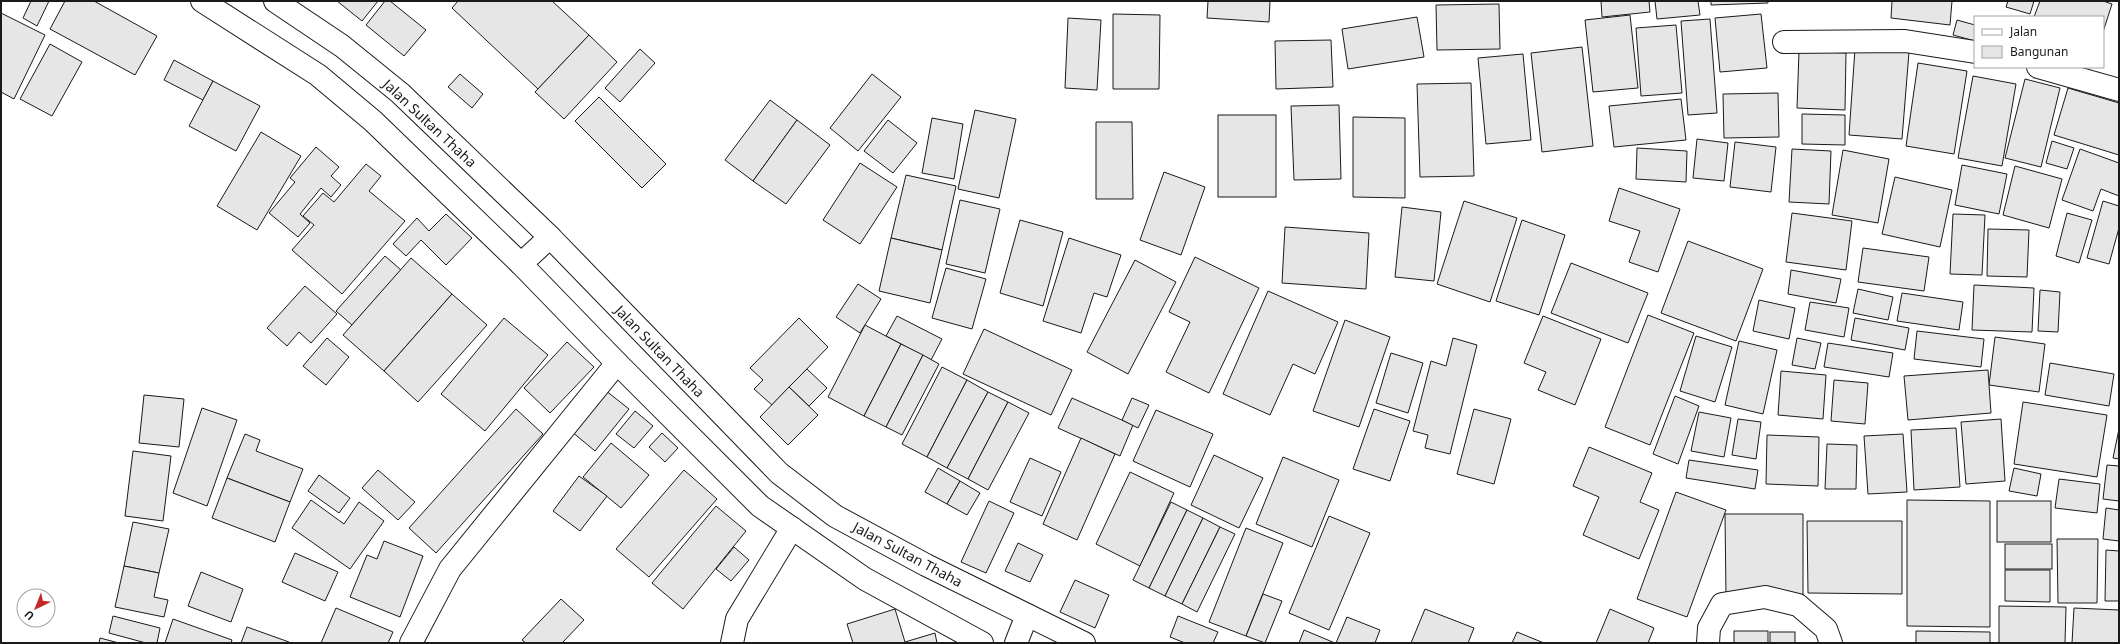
<svg xmlns="http://www.w3.org/2000/svg" width="2120" height="644" font-family="'Noto Sans',sans-serif">
<style>
.building{fill:#e6e6e6;stroke:#1a1a1a}
.lines{fill:none;stroke-linecap:round;stroke-linejoin:round}
.minor-casing{stroke:#1a1a1a;stroke-width:24}
.highway-casing{stroke:#1a1a1a;stroke-width:24}
.minor{stroke:#fff;stroke-width:22}
.highway{stroke:#fff;stroke-width:22}
.labels{text-anchor:middle;dominant-baseline:central;stroke-width:3;stroke-linejoin:round;paint-order:stroke}
.street-label{font-size:14px;fill:#1a1a1a;stroke:#fff}
</style>
<rect width="100%" height="100%" fill="#fff"/>
<!-- building -->
<g class="building">
<path d="M 31,1 L 49,1 L 37,26 L 23,18 Z"/>
<path d="M 65,1 L 94,1 L 157,36 L 135,75 L 50,29 Z"/>
<path d="M 337,1 L 378,1 L 362,21 Z"/>
<path d="M 385,1 L 390,1 L 426,30 L 404,56 L 366,25 Z"/>
<path d="M 458,1 L 552,1 L 589,35 L 538,89 L 452,8 Z"/>
<path d="M 1208,1 L 1270,1 L 1269,22 L 1207,18 Z"/>
<path d="M 1601,1 L 1649,1 L 1650,12 L 1602,17 Z"/>
<path d="M 1655,1 L 1698,1 L 1700,15 L 1657,19 Z"/>
<path d="M 1711,1 L 1768,1 L 1768,3 L 1711,5 Z"/>
<path d="M 1892,1 L 1952,1 L 1950,25 L 1891,18 Z"/>
<path d="M 2008,1 L 2034,1 L 2030,14 L 2006,7 Z"/>
<path d="M 2040,1 L 2103,1 L 2112,4 L 2103,32 L 2103,17 L 2034,17 Z"/>
<path d="M 1499,4 L 1500,49 L 1437,50 L 1436,5 Z"/>
<path d="M 1,13 L 45,35 L 14,99 L 1,92 Z"/>
<path d="M 1113,14 L 1160,15 L 1159,89 L 1113,89 Z"/>
<path d="M 1761,14 L 1767,68 L 1720,72 L 1715,18 Z"/>
<path d="M 1630,15 L 1638,88 L 1593,92 L 1585,20 Z"/>
<path d="M 1417,17 L 1424,57 L 1348,69 L 1342,29 Z"/>
<path d="M 1068,18 L 1101,20 L 1097,90 L 1065,88 Z"/>
<path d="M 1710,19 L 1717,113 L 1688,115 L 1681,21 Z"/>
<path d="M 1957,20 L 1975,25 L 1975,41 L 1953,35 Z"/>
<path d="M 1676,25 L 1682,93 L 1641,96 L 1636,28 Z"/>
<path d="M 589,35 L 617,62 L 564,119 L 535,92 Z"/>
<path d="M 1331,40 L 1333,87 L 1276,89 L 1275,41 Z"/>
<path d="M 50,44 L 82,62 L 52,116 L 20,99 Z"/>
<path d="M 1582,47 L 1593,146 L 1542,152 L 1531,53 Z"/>
<path d="M 640,49 L 655,63 L 620,102 L 605,88 Z"/>
<path d="M 1855,49 L 1909,52 L 1902,139 L 1849,135 Z"/>
<path d="M 1799,51 L 1846,53 L 1845,110 L 1797,108 Z"/>
<path d="M 1523,54 L 1531,140 L 1486,144 L 1478,58 Z"/>
<path d="M 174,60 L 213,81 L 203,100 L 164,80 Z"/>
<path d="M 1918,63 L 1967,71 L 1954,154 L 1906,146 Z"/>
<path d="M 460,74 L 483,94 L 472,108 L 448,87 Z"/>
<path d="M 872,74 L 901,97 L 858,151 L 830,128 Z"/>
<path d="M 1973,76 L 2016,84 L 2002,166 L 1958,158 Z"/>
<path d="M 2025,79 L 2060,88 L 2041,167 L 2005,158 Z"/>
<path d="M 213,81 L 260,106 L 236,151 L 189,126 Z"/>
<path d="M 1471,83 L 1474,176 L 1420,177 L 1417,84 Z"/>
<path d="M 2068,88 L 2119,103 L 2119,155 L 2054,135 Z"/>
<path d="M 1778,93 L 1779,137 L 1724,138 L 1723,94 Z"/>
<path d="M 599,97 L 666,164 L 642,188 L 575,121 Z"/>
<path d="M 1681,99 L 1686,140 L 1614,147 L 1609,106 Z"/>
<path d="M 770,100 L 797,120 L 753,181 L 725,160 Z"/>
<path d="M 1339,105 L 1341,179 L 1294,180 L 1291,106 Z"/>
<path d="M 975,110 L 1016,119 L 999,198 L 958,189 Z"/>
<path d="M 1802,114 L 1845,115 L 1845,145 L 1802,144 Z"/>
<rect x="1218" y="115" width="58" height="82"/>
<path d="M 1353,117 L 1405,118 L 1405,198 L 1353,197 Z"/>
<path d="M 932,118 L 963,124 L 954,179 L 922,173 Z"/>
<path d="M 797,120 L 830,145 L 786,204 L 753,181 Z"/>
<path d="M 888,120 L 917,143 L 893,173 L 864,151 Z"/>
<path d="M 1096,122 L 1132,122 L 1133,199 L 1096,199 Z"/>
<path d="M 261,132 L 301,156 L 257,230 L 217,206 Z"/>
<path d="M 1697,139 L 1728,143 L 1724,181 L 1693,178 Z"/>
<path d="M 2052,141 L 2074,148 L 2067,169 L 2046,163 Z"/>
<path d="M 1735,142 L 1776,147 L 1771,192 L 1730,187 Z"/>
<path d="M 316,147 L 339,167 L 331,176 L 341,185 L 331,197 L 321,188 L 300,214 L 310,223 L 298,237 L 269,213 L 295,182 L 290,178 Z"/>
<path d="M 1637,148 L 1687,151 L 1686,182 L 1636,179 Z"/>
<path d="M 1792,149 L 1831,151 L 1829,204 L 1789,202 Z"/>
<path d="M 2080,149 L 2119,163 L 2119,196 L 2101,189 L 2093,211 L 2062,200 Z"/>
<path d="M 1843,150 L 1889,159 L 1878,223 L 1832,215 Z"/>
<path d="M 860,163 L 897,187 L 860,244 L 823,220 Z"/>
<path d="M 366,164 L 381,176 L 369,191 L 405,221 L 342,294 L 292,250 L 314,225 L 303,216 L 323,193 L 334,202 Z"/>
<path d="M 1962,165 L 2007,174 L 1999,214 L 1955,205 Z"/>
<path d="M 2015,166 L 2062,179 L 2049,228 L 2003,215 Z"/>
<path d="M 1164,172 L 1205,187 L 1181,255 L 1140,240 Z"/>
<path d="M 906,175 L 956,186 L 942,250 L 891,238 Z"/>
<path d="M 1895,177 L 1952,190 L 1940,247 L 1882,234 Z"/>
<path d="M 1619,188 L 1680,209 L 1658,272 L 1629,262 L 1640,231 L 1609,221 Z"/>
<path d="M 960,200 L 1000,209 L 985,273 L 946,264 Z"/>
<path d="M 1464,201 L 1517,218 L 1490,302 L 1437,284 Z"/>
<path d="M 2103,201 L 2119,206 L 2119,228 L 2109,264 L 2087,258 Z"/>
<path d="M 1402,207 L 1441,212 L 1434,281 L 1395,277 Z"/>
<path d="M 1792,213 L 1852,221 L 1846,270 L 1786,262 Z"/>
<path d="M 2067,213 L 2092,220 L 2079,263 L 2056,256 Z"/>
<path d="M 446,214 L 472,238 L 446,265 L 421,240 L 406,256 L 393,244 L 417,218 L 429,231 Z"/>
<path d="M 1953,214 L 1985,215 L 1982,275 L 1950,274 Z"/>
<path d="M 1020,220 L 1063,232 L 1043,306 L 1000,293 Z"/>
<path d="M 1522,220 L 1565,235 L 1539,315 L 1496,301 Z"/>
<path d="M 1285,227 L 1369,233 L 1366,289 L 1282,283 Z"/>
<path d="M 1988,229 L 2029,230 L 2027,277 L 1987,276 Z"/>
<path d="M 891,238 L 942,250 L 930,303 L 879,291 Z"/>
<path d="M 1069,238 L 1121,255 L 1107,297 L 1094,293 L 1081,333 L 1043,321 Z"/>
<path d="M 1688,241 L 1763,269 L 1736,341 L 1661,313 Z"/>
<path d="M 1863,248 L 1929,257 L 1924,291 L 1858,282 Z"/>
<path d="M 385,256 L 401,270 L 352,325 L 336,311 Z"/>
<path d="M 1195,257 L 1259,288 L 1209,393 L 1166,372 L 1190,322 L 1169,312 Z"/>
<path d="M 411,258 L 452,294 L 384,371 L 343,335 Z"/>
<path d="M 1135,260 L 1176,282 L 1128,374 L 1087,352 Z"/>
<path d="M 1571,263 L 1648,293 L 1628,343 L 1551,313 Z"/>
<path d="M 946,268 L 986,279 L 972,329 L 932,318 Z"/>
<path d="M 1791,270 L 1841,279 L 1836,303 L 1788,294 Z"/>
<path d="M 858,284 L 881,299 L 860,333 L 836,317 Z"/>
<path d="M 1974,285 L 2034,288 L 2032,332 L 1972,330 Z"/>
<path d="M 305,286 L 337,314 L 311,343 L 299,332 L 287,346 L 267,328 Z"/>
<path d="M 1858,289 L 1893,297 L 1888,320 L 1853,313 Z"/>
<path d="M 2040,290 L 2060,292 L 2058,332 L 2038,331 Z"/>
<path d="M 1268,291 L 1338,322 L 1315,374 L 1293,364 L 1270,415 L 1223,394 Z"/>
<path d="M 1902,293 L 1963,302 L 1959,330 L 1897,321 Z"/>
<path d="M 452,294 L 487,325 L 418,402 L 384,371 Z"/>
<path d="M 1759,300 L 1795,308 L 1789,339 L 1753,331 Z"/>
<path d="M 1810,302 L 1849,308 L 1844,337 L 1805,330 Z"/>
<path d="M 1648,315 L 1694,333 L 1650,445 L 1605,427 Z"/>
<path d="M 897,316 L 942,339 L 931,360 L 886,336 Z"/>
<path d="M 1543,316 L 1601,339 L 1575,405 L 1538,390 L 1546,372 L 1524,363 Z"/>
<path d="M 504,318 L 548,355 L 485,431 L 441,394 Z"/>
<path d="M 799,318 L 828,347 L 772,405 L 754,389 L 763,380 L 750,368 Z"/>
<path d="M 1855,318 L 1909,328 L 1905,350 L 1851,340 Z"/>
<path d="M 1345,320 L 1390,337 L 1359,427 L 1313,411 Z"/>
<path d="M 865,325 L 901,344 L 864,416 L 828,397 Z"/>
<path d="M 984,329 L 1072,370 L 1051,415 L 963,374 Z"/>
<path d="M 1917,331 L 1984,339 L 1981,367 L 1914,359 Z"/>
<path d="M 1696,336 L 1732,347 L 1715,402 L 1680,391 Z"/>
<path d="M 1995,337 L 2045,344 L 2039,392 L 1989,385 Z"/>
<path d="M 327,338 L 349,357 L 326,385 L 303,366 Z"/>
<path d="M 1453,338 L 1477,345 L 1450,454 L 1425,448 L 1428,435 L 1413,431 L 1431,361 L 1446,366 Z"/>
<path d="M 1797,338 L 1821,343 L 1815,369 L 1792,365 Z"/>
<path d="M 1739,341 L 1777,350 L 1763,414 L 1725,405 Z"/>
<path d="M 567,342 L 594,367 L 550,413 L 524,388 Z"/>
<path d="M 1828,343 L 1893,353 L 1889,377 L 1824,367 Z"/>
<path d="M 901,344 L 923,355 L 886,427 L 864,416 Z"/>
<path d="M 1391,353 L 1423,363 L 1408,413 L 1376,403 Z"/>
<path d="M 923,355 L 939,364 L 902,435 L 886,427 Z"/>
<path d="M 2050,363 L 2114,374 L 2109,406 L 2045,395 Z"/>
<path d="M 942,367 L 967,380 L 927,457 L 902,444 Z"/>
<path d="M 807,369 L 827,388 L 809,406 L 789,387 Z"/>
<path d="M 1988,370 L 1991,413 L 1908,420 L 1904,376 Z"/>
<path d="M 1781,371 L 1826,375 L 1823,419 L 1778,415 Z"/>
<path d="M 967,380 L 988,392 L 947,468 L 927,457 Z"/>
<path d="M 1834,380 L 1868,383 L 1865,424 L 1831,421 Z"/>
<path d="M 789,387 L 818,415 L 788,445 L 760,417 Z"/>
<path d="M 605,390 L 629,409 L 595,451 L 571,431 Z"/>
<path d="M 988,392 L 1008,402 L 968,479 L 947,468 Z"/>
<path d="M 144,395 L 184,399 L 179,447 L 139,443 Z"/>
<path d="M 1675,396 L 1699,406 L 1678,464 L 1653,454 Z"/>
<path d="M 1072,398 L 1133,425 L 1120,456 L 1058,428 Z"/>
<path d="M 1132,398 L 1149,405 L 1138,428 L 1122,420 Z"/>
<path d="M 1008,402 L 1029,413 L 988,490 L 968,479 Z"/>
<path d="M 2023,402 L 2107,415 L 2097,477 L 2014,464 Z"/>
<path d="M 202,408 L 237,420 L 207,506 L 173,493 Z"/>
<path d="M 516,409 L 543,434 L 436,553 L 409,528 Z"/>
<path d="M 1374,409 L 1410,421 L 1390,481 L 1353,469 Z"/>
<path d="M 1474,409 L 1511,419 L 1494,484 L 1457,474 Z"/>
<path d="M 1156,410 L 1213,434 L 1190,487 L 1133,461 Z"/>
<path d="M 635,411 L 653,426 L 634,448 L 616,434 Z"/>
<path d="M 1699,412 L 1731,418 L 1724,457 L 1691,451 Z"/>
<path d="M 1738,419 L 1761,422 L 1756,459 L 1732,455 Z"/>
<path d="M 2001,419 L 2005,481 L 1966,484 L 1961,422 Z"/>
<path d="M 1956,428 L 1960,487 L 1914,490 L 1911,430 Z"/>
<path d="M 2119,429 L 2119,459 L 2113,458 Z"/>
<path d="M 662,433 L 678,448 L 665,462 L 649,447 Z"/>
<path d="M 245,434 L 260,440 L 256,451 L 303,469 L 290,502 L 227,478 Z"/>
<path d="M 1903,434 L 1907,492 L 1868,494 L 1864,436 Z"/>
<path d="M 1767,435 L 1819,437 L 1818,486 L 1766,484 Z"/>
<path d="M 1081,438 L 1115,454 L 1077,540 L 1043,524 Z"/>
<path d="M 611,443 L 649,475 L 621,508 L 583,477 Z"/>
<path d="M 1827,444 L 1857,445 L 1856,489 L 1825,489 Z"/>
<path d="M 1589,447 L 1652,473 L 1640,502 L 1659,510 L 1639,559 L 1583,535 L 1599,497 L 1573,486 Z"/>
<path d="M 133,451 L 171,456 L 163,521 L 125,516 Z"/>
<path d="M 1214,455 L 1263,478 L 1239,528 L 1191,505 Z"/>
<path d="M 1283,457 L 1339,480 L 1312,547 L 1256,524 Z"/>
<path d="M 1030,458 L 1061,472 L 1042,516 L 1010,502 Z"/>
<path d="M 1689,460 L 1758,470 L 1755,489 L 1686,478 Z"/>
<path d="M 2107,465 L 2119,466 L 2119,501 L 2103,499 Z"/>
<path d="M 938,468 L 960,481 L 947,504 L 925,492 Z"/>
<path d="M 2014,468 L 2041,474 L 2037,496 L 2009,491 Z"/>
<path d="M 378,470 L 415,502 L 398,520 L 362,488 Z"/>
<path d="M 684,470 L 717,499 L 649,577 L 616,549 Z"/>
<path d="M 1130,472 L 1174,493 L 1140,566 L 1096,544 Z"/>
<path d="M 319,475 L 350,498 L 339,513 L 308,491 Z"/>
<path d="M 579,476 L 607,496 L 580,531 L 553,511 Z"/>
<path d="M 227,478 L 290,502 L 275,542 L 212,518 Z"/>
<path d="M 2059,479 L 2100,484 L 2097,513 L 2055,508 Z"/>
<path d="M 960,481 L 980,493 L 967,515 L 947,504 Z"/>
<path d="M 1676,492 L 1726,510 L 1687,617 L 1637,599 Z"/>
<path d="M 311,500 L 344,524 L 359,502 L 384,521 L 350,569 L 292,528 Z"/>
<path d="M 1907,500 L 1990,501 L 1990,627 L 1907,626 Z"/>
<path d="M 989,501 L 1014,513 L 986,573 L 961,562 Z"/>
<rect x="1997" y="501" width="54" height="41"/>
<path d="M 1171,502 L 1187,510 L 1149,588 L 1133,580 Z"/>
<path d="M 716,506 L 746,531 L 683,609 L 652,583 Z"/>
<path d="M 2106,508 L 2119,510 L 2119,541 L 2103,539 Z"/>
<path d="M 1187,510 L 1203,518 L 1165,596 L 1149,588 Z"/>
<path d="M 1725,514 L 1803,514 L 1803,596 L 1726,596 Z"/>
<path d="M 1329,516 L 1370,533 L 1329,630 L 1289,613 Z"/>
<path d="M 1203,518 L 1220,527 L 1182,604 L 1165,596 Z"/>
<path d="M 1807,521 L 1902,521 L 1902,594 L 1808,593 Z"/>
<path d="M 133,522 L 169,529 L 159,573 L 124,566 Z"/>
<path d="M 1220,527 L 1235,534 L 1197,612 L 1182,604 Z"/>
<path d="M 1246,528 L 1283,543 L 1246,636 L 1209,622 Z"/>
<path d="M 2057,539 L 2098,539 L 2097,603 L 2058,603 Z"/>
<path d="M 384,541 L 423,556 L 400,617 L 350,597 L 367,555 L 377,559 Z"/>
<path d="M 1018,543 L 1043,555 L 1030,582 L 1005,571 Z"/>
<rect x="2005" y="544" width="47" height="25"/>
<path d="M 734,547 L 749,560 L 731,581 L 716,569 Z"/>
<path d="M 2106,550 L 2119,551 L 2119,601 L 2105,601 Z"/>
<path d="M 295,553 L 338,572 L 325,601 L 282,582 Z"/>
<path d="M 124,566 L 159,573 L 154,597 L 168,600 L 164,617 L 115,607 Z"/>
<path d="M 2005,570 L 2050,570 L 2050,602 L 2005,601 Z"/>
<path d="M 201,572 L 243,589 L 231,622 L 188,606 Z"/>
<path d="M 1075,580 L 1109,595 L 1095,628 L 1060,612 Z"/>
<path d="M 1263,594 L 1282,601 L 1265,643 L 1246,636 Z"/>
<path d="M 561,599 L 584,620 L 562,643 L 526,643 L 522,640 Z"/>
<path d="M 1999,606 L 2066,607 L 2065,643 L 1999,643 Z"/>
<path d="M 336,608 L 393,632 L 388,643 L 321,643 Z"/>
<path d="M 2074,608 L 2119,610 L 2119,643 L 2072,643 Z"/>
<path d="M 895,609 L 905,642 L 935,633 L 937,643 L 853,643 L 847,624 Z"/>
<path d="M 1425,609 L 1474,628 L 1468,643 L 1411,643 Z"/>
<path d="M 1610,609 L 1654,628 L 1648,643 L 1596,643 Z"/>
<path d="M 113,616 L 160,628 L 157,643 L 146,643 L 109,633 Z"/>
<path d="M 1178,616 L 1218,632 L 1213,643 L 1185,643 L 1170,637 Z"/>
<path d="M 1347,617 L 1380,630 L 1375,643 L 1336,643 Z"/>
<path d="M 173,619 L 232,640 L 231,643 L 165,643 Z"/>
<path d="M 247,627 L 289,642 L 289,643 L 241,643 Z"/>
<path d="M 1304,630 L 1335,643 L 1299,643 Z"/>
<rect x="1734" y="631" width="34" height="12"/>
<path d="M 1916,631 L 1990,632 L 1990,643 L 1916,643 Z"/>
<path d="M 1517,632 L 1544,643 L 1512,643 Z"/>
<rect x="1770" y="632" width="25" height="11"/>
<path d="M 100,638 L 119,643 L 99,643 Z"/>
</g>
<g class="lines">
<!-- minor casing -->
<g class="minor-casing">
<g id="minor">
<path d="M 1784,42 L 1905,41 L 1975,52"/>
<path d="M 2038,67 L 2119,90"/>
<path d="M 411,643 L 450,569 L 617,363"/>
<path d="M 732,643 L 737,619 L 792,528"/>
<path d="M 1708,643 L 1709,628 L 1722,604 L 1765,597 L 1798,605 L 1826,629 L 1831,643"/>
</g>
</g>
<!-- highway casing -->
<g class="highway-casing">
<g id="highway">
<path d="M 202,1 L 318,75 L 373,121 L 521,264 L 617,363 L 760,506 L 865,579 L 982,643"/>
<path d="M 275,1 L 342,46 L 400,93 L 550,237 L 779,473 L 835,516 L 926,565 L 1084,643"/>
<path d="M 521,264 L 550,237"/>
<path d="M 1016,643 L 1027,615"/>
</g>
</g>
<!-- minor -->
<use href="#minor" class="minor"/>
<!-- highway -->
<use href="#highway" class="highway"/>
</g>
<g class="labels">
<!-- street labels -->
<g class="street-label">
<text transform="translate(430 123) rotate(43)">Jalan Sultan Thaha</text>
<text transform="translate(660 351) rotate(46)">Jalan Sultan Thaha</text>
<text transform="translate(908 554) rotate(28)">Jalan Sultan Thaha</text>
</g>
</g>
<!-- border -->
<rect width="2120" height="644" fill="none" stroke="#1a1a1a" stroke-width="4"/>
<!-- legend -->
<rect x="1974" y="16" width="130" height="52" fill="#ffffff" stroke="#a3a3a3"/>
<rect x="1982" y="29" width="20" height="6" fill="#ffffff" stroke="#a3a3a3"/>
<text x="2010" y="36" font-size="12" fill="#1a1a1a">Jalan</text>
<rect x="1982" y="46" width="20" height="12" fill="#e6e6e6" stroke="#a3a3a3"/>
<text x="2010" y="56" font-size="12" fill="#1a1a1a">Bangunan</text>
<!-- north arrow -->
<g transform="translate(36 608) rotate(223)"><circle r="19" fill="#ffffff" stroke="#a3a3a3"/>
<path d="M0-3L7 15L0 10L-7 15Z" fill="#c62828"/>
<text y="-6" font-size="11" font-weight="bold" text-anchor="middle" fill="#1a1a1a">U</text>
</g>
</svg>
